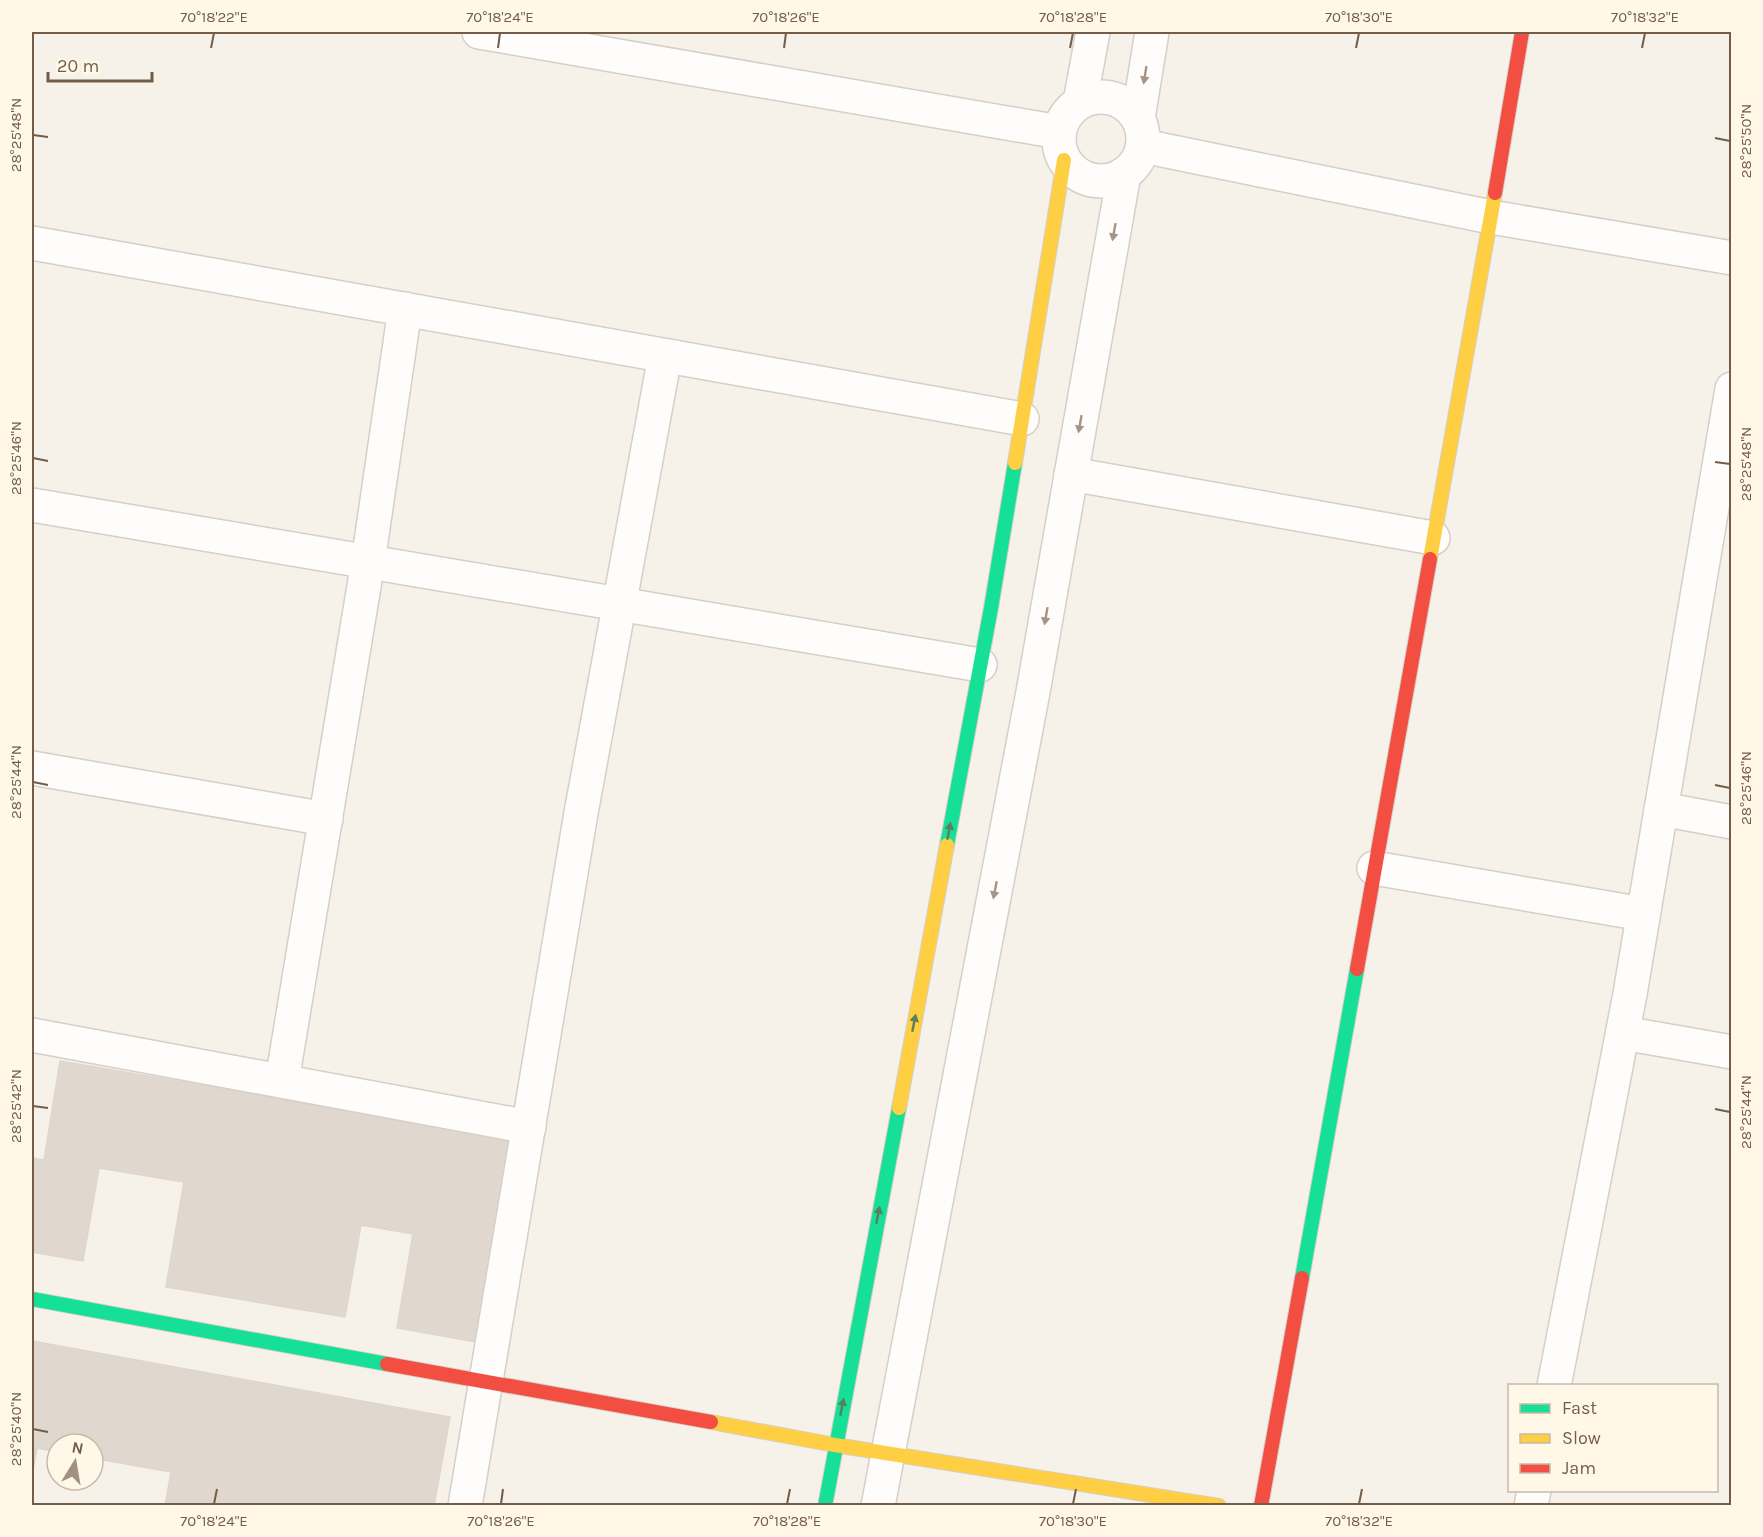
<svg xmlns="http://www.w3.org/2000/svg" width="1763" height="1537" font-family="Karla,sans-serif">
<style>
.building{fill:#e0d8ce;stroke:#dfd6cb;stroke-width:1.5}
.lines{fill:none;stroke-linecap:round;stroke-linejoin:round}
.street-casing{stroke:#d5cfc7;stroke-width:36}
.fast-casing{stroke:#d6cfc7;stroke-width:16}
.slow-casing{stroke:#d6cfc7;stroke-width:16}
.jam-casing{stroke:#d6cfc7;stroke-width:16}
.street{stroke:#fefdfc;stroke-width:33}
.fast{stroke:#16e098;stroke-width:14}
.slow{stroke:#ffcf43;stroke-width:14}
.jam{stroke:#f24e42;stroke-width:14}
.oneway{fill:#a49588}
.oneway2{fill:#5c7e5d}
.ticks{fill:none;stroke:#735d49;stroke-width:2}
.neatline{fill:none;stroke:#735d49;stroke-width:2}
.ticks-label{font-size:15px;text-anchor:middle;fill:#735d49}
</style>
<rect width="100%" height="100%" fill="#f6f2e9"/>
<!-- building -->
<g class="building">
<path d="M 60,1061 L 516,1139 L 481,1343 L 397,1328 L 413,1234 L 361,1225 L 345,1317 L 166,1287 L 184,1182 L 99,1168 L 83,1261 L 32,1252 L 32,1158 L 44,1160 Z"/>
<path d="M 32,1341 L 450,1417 L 434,1506 L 165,1506 L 171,1472 L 93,1458 L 93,1444 L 57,1444 L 57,1452 L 37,1448 L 32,1475 Z"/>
</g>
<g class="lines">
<!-- street casing -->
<g class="street-casing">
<g id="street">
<path d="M 479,32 L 1059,132"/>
<circle cx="1101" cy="139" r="42"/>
<path d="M 1080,102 L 1093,32"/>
<path d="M 1138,118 L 1152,32"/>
<path d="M 1143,146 L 1491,217 L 1732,258"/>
<path d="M 32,243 L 1022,419"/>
<path d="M 1071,474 L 1433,538"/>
<path d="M 32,505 L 980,665"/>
<path d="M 32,768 L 326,819"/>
<path d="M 1661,809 L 1732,822"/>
<path d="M 1374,868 L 1643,914"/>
<path d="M 1623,1033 L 1732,1052"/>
<path d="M 32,1035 L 529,1127"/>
<path d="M 282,1081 L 368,562 L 405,309"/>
<path d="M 1554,1386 L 1630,994 L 1732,389"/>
<path d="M 465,1506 L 581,813 L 665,356"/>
<path d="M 878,1506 L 1033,692 L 1124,174"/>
<path d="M 1531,1506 L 1534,1490"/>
</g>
</g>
<!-- fast casing -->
<g class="fast-casing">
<g id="fast">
<path d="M 947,845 L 991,608 L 1015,463"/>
<path d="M 1302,1278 L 1357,969"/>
<path d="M 32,1299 L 387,1364"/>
<path d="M 825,1506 L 899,1108"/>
</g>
</g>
<!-- slow casing -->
<g class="slow-casing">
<g id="slow">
<path d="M 1015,463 L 1064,160"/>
<path d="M 1430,559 L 1495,193"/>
<path d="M 899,1108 L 947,845"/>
<path d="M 711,1422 L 835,1445 L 1219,1506"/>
</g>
</g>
<!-- jam casing -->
<g class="jam-casing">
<g id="jam">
<path d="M 1495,193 L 1522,32"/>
<path d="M 1357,969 L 1430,559"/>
<path d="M 387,1364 L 711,1422"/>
<path d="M 1261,1506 L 1302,1278"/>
</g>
</g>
<!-- street -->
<use href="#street" class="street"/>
<!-- fast -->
<use href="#fast" class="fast"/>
<!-- slow -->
<use href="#slow" class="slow"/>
<!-- jam -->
<use href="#jam" class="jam"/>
</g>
<!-- one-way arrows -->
<defs><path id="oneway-solid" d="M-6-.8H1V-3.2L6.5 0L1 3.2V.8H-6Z" transform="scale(1.5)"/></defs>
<g class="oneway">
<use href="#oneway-solid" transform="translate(1145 75) rotate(99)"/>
<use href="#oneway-solid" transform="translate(1114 232) rotate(100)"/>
<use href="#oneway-solid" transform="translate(1080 424) rotate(100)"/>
<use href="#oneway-solid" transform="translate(1046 616) rotate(100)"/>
<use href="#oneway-solid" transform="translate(995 890) rotate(101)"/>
</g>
<g class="oneway2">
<use href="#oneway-solid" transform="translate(949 831) rotate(-79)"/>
<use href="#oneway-solid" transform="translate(914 1023) rotate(-79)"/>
<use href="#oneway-solid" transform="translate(878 1215) rotate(-79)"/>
<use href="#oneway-solid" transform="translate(842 1407) rotate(-79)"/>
</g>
<!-- ticks -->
<path class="ticks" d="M 211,48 L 214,33M 498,48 L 500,33M 784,48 L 786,33M 1070,48 L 1073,33M 1356,48 L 1359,33M 1642,48 L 1645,33M 33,135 L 48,137M 1715,138 L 1730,141M 33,458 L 48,461M 1715,462 L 1730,464M 33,782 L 48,785M 1715,785 L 1730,788M 33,1106 L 48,1108M 1715,1109 L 1730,1112M 33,1429 L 48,1432M 214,1504 L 217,1489M 501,1504 L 503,1489M 787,1504 L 790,1489M 1073,1504 L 1076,1489M 1359,1504 L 1362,1489"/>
<!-- border -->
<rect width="1763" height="1537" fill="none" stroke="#fff8e9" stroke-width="66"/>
<!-- legend -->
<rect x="1508" y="1384" width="210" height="108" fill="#fff8e9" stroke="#c7baa9" stroke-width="1.5"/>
<rect x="1520" y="1404" width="30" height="9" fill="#16e098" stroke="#c7baa9" stroke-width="1.5"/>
<text x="1562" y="1414" font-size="18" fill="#735d49">Fast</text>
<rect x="1520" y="1434" width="30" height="9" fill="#ffcf43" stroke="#c7baa9" stroke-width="1.5"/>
<text x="1562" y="1444" font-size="18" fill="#735d49">Slow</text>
<rect x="1520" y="1464" width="30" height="9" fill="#f24e42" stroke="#c7baa9" stroke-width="1.5"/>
<text x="1562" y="1474" font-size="18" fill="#735d49">Jam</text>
<!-- north arrow -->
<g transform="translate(75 1462) rotate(11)"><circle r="28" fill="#fff8e9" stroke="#c7baa9" stroke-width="1.5"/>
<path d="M0-4.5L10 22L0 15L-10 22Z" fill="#a19181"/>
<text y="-9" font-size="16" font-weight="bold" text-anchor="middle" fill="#735d49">N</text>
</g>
<!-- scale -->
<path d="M48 72v9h104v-9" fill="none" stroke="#735d49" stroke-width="3"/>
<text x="57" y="72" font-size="18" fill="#735d49" stroke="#fff8e9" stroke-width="4.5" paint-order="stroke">20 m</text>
<rect x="33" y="33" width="1697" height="1471" class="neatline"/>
<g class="ticks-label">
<text x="214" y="22">70°18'22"E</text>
<text x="500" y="22">70°18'24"E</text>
<text x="786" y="22">70°18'26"E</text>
<text x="1073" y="22">70°18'28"E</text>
<text x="1359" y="22">70°18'30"E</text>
<text x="1645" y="22">70°18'32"E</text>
<text transform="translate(16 135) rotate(-90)" y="5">28°25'48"N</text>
<text transform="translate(1746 141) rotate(-90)" y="5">28°25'50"N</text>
<text transform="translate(16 458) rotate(-90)" y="5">28°25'46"N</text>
<text transform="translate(1746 464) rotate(-90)" y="5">28°25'48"N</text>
<text transform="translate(16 782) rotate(-90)" y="5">28°25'44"N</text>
<text transform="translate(1746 788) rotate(-90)" y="5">28°25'46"N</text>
<text transform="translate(16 1106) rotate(-90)" y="5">28°25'42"N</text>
<text transform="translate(1746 1112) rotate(-90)" y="5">28°25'44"N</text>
<text transform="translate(16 1429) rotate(-90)" y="5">28°25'40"N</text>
<text x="214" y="1526">70°18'24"E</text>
<text x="501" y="1526">70°18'26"E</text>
<text x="787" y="1526">70°18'28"E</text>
<text x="1073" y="1526">70°18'30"E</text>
<text x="1359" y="1526">70°18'32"E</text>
</g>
</svg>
